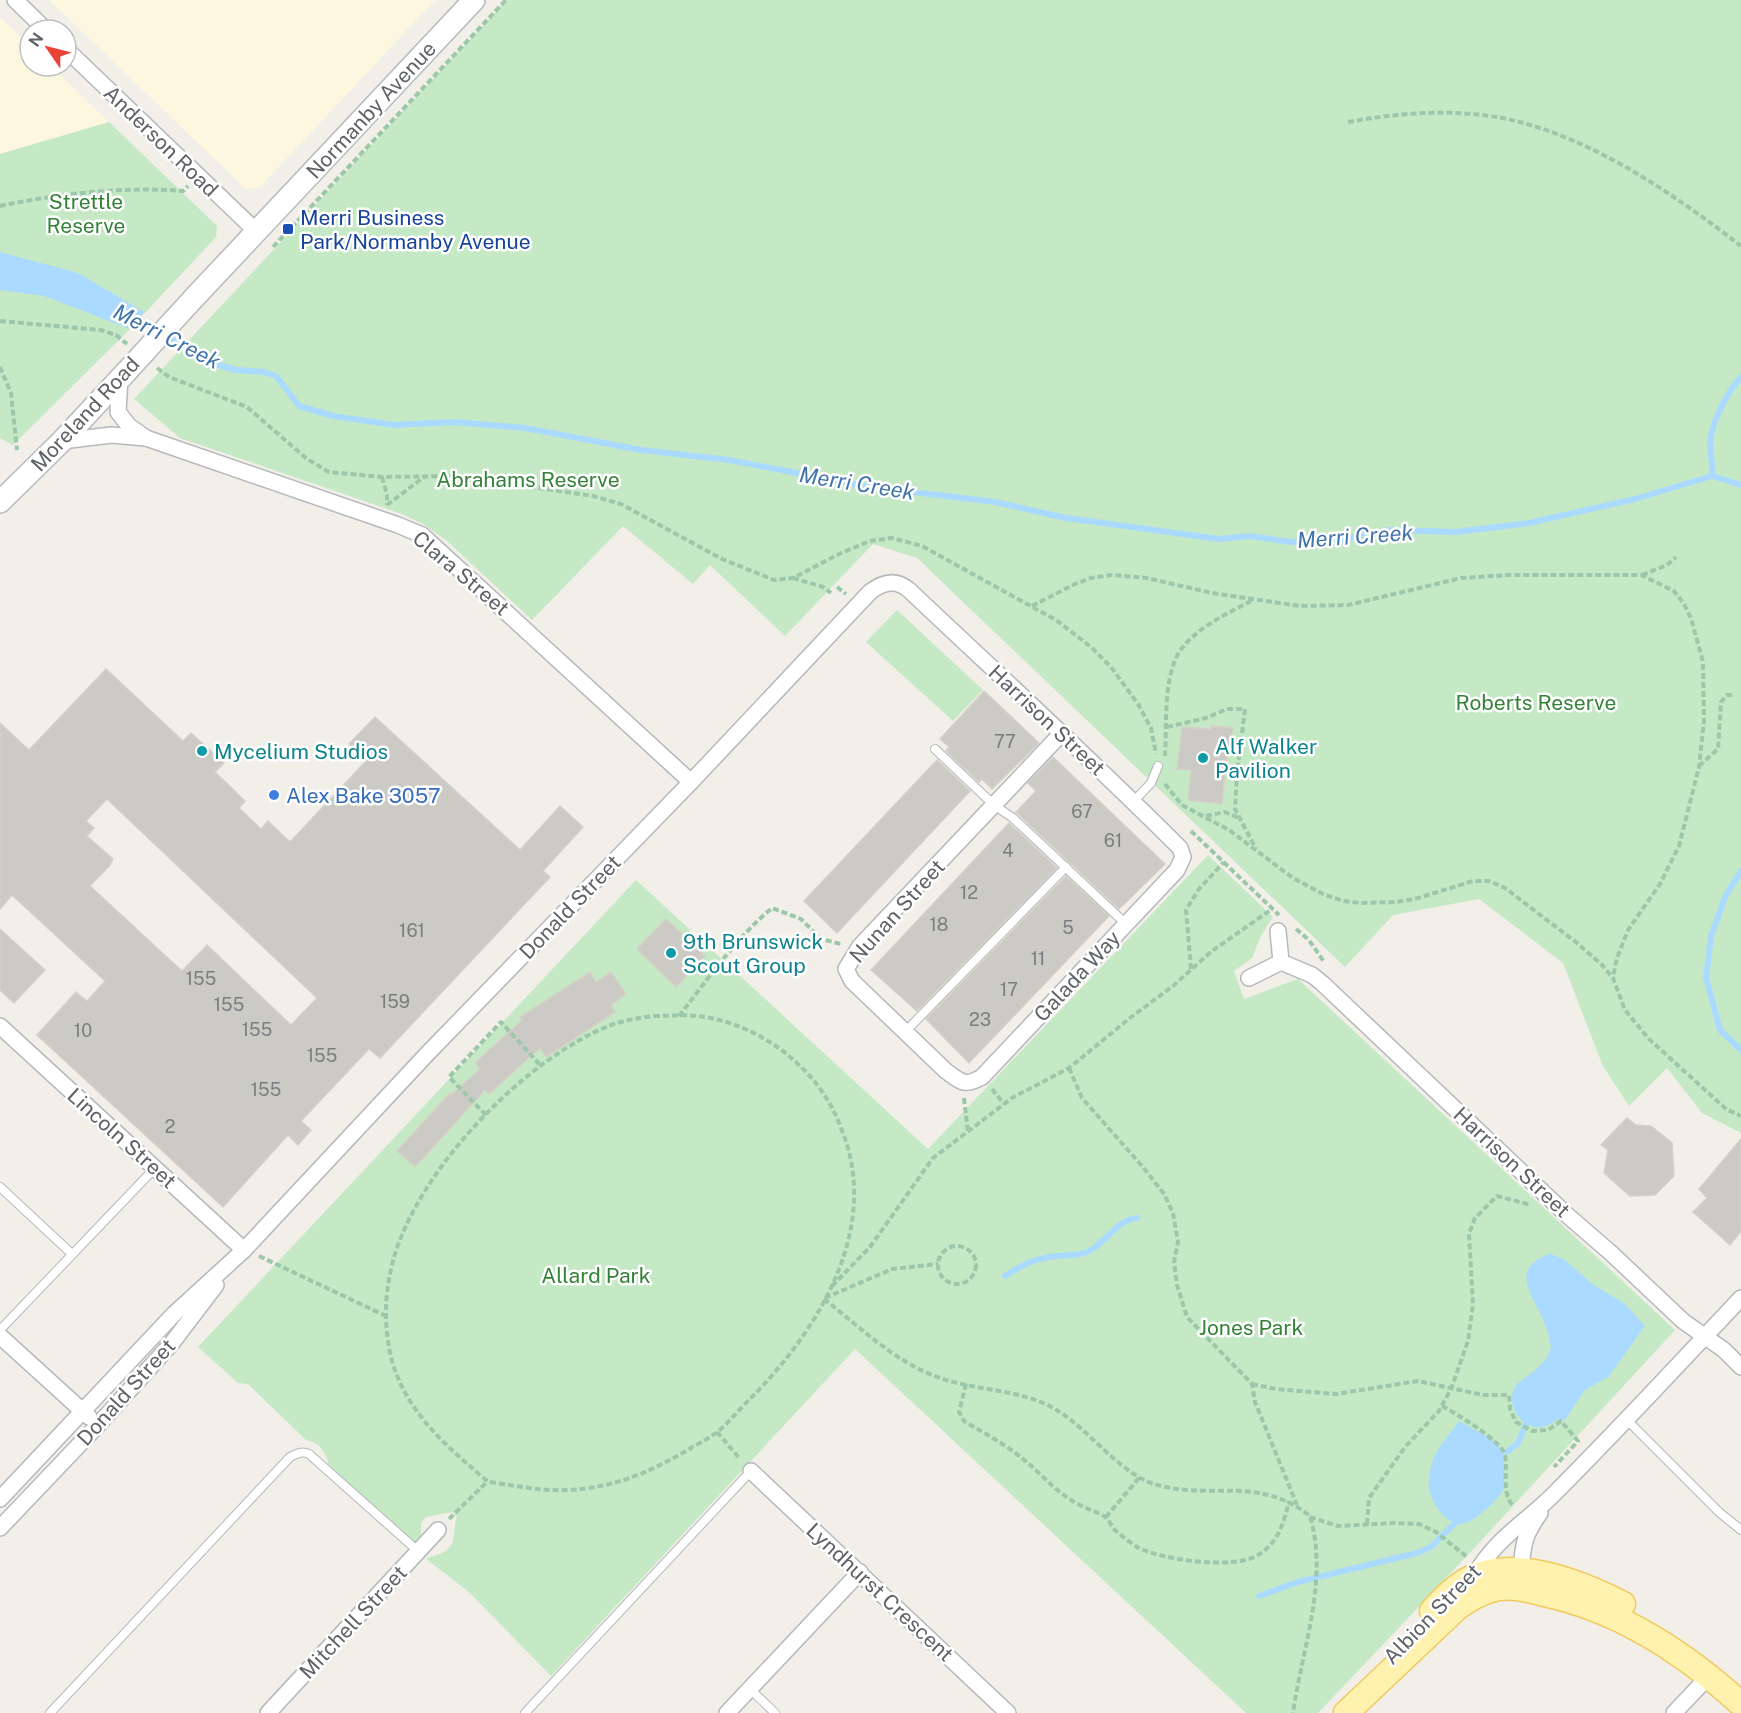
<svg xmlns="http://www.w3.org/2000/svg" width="1741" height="1713" font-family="'Public Sans',sans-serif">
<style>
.commercial{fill:#fef7e0}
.green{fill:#c5e8c5}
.water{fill:#aadaff}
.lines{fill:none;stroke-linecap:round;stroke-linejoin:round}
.stream{stroke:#aadaff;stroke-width:6}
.building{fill:#cccac5;stroke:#d6d1c6;stroke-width:1.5;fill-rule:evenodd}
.service-casing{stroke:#b5b8bc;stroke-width:10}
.minor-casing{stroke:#b5b8bc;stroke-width:18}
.secondary-casing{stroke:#b6babf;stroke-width:24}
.primary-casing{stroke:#f2c960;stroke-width:27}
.path{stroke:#9cc7a9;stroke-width:4;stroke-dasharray:6 3;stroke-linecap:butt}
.service{stroke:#fff;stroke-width:8}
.minor{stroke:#fff;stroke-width:15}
.secondary{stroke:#fff;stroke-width:21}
.primary{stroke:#fff2af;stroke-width:24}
.secondary-bridge-casing{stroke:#b6babf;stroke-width:24;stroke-linecap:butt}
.secondary-bridge{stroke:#fff;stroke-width:21}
.transit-dot{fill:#1a4fb4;stroke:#fff;stroke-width:2}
.culture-dot{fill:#0f9aa8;stroke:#fff;stroke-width:2}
.shop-dot{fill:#3f7fe0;stroke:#fff;stroke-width:2}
.labels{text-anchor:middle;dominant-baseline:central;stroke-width:5;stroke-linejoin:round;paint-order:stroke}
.number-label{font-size:18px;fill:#7a7d7f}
.street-label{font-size:21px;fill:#5f6368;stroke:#fff}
.park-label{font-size:21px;fill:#348238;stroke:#fff}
.transit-label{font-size:21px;fill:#164399;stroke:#fff;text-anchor:start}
.culture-label{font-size:21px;fill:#0d838f;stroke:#fff;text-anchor:start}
.shop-label{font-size:21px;fill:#366cbe;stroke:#fff;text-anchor:start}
.water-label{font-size:22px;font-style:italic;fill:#4174aa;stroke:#fff}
</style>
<rect width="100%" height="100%" fill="#f1efe8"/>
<!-- commercial -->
<g class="commercial">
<path d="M 49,0 L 435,0 L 259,188 L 246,189 Z"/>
<path d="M 0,17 L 30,46 L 30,66 L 51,66 L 109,122 L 0,154 Z"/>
</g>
<!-- green -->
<g class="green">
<path d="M 507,0 L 1741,0 L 1741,1133 L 1702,1113 L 1667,1068 L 1629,1106 L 1603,1066 L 1563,963 L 1479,899 L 1393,915 L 1345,967 L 917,558 L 873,544 L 785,636 L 710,565 L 693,584 L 623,526 L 532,620 L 446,540 L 423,524 L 402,514 L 180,438 L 134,399 Z"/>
<path d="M 109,122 L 217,226 L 216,237 L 130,329 L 13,445 L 0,438 L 0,154 Z"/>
<path d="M 897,610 L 983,690 L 953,721 L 866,642 Z"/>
<path d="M 1208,855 L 1273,917 L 1261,936 L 1252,958 L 1234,971 L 1244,999 L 1298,979 L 1675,1330 L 1466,1557 L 1318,1713 L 1246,1713 L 855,1349 L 551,1676 L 469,1592 L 426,1559 C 432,1556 439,1555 444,1552 C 458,1544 452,1529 457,1517 L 452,1512 L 426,1517 L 421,1523 L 421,1536 L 414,1544 L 329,1465 C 325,1452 321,1443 306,1440 L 248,1384 L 238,1383 L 198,1347 L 636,880 L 928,1149 Z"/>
</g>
<!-- water -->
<g class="water">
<path d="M 0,252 L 78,273 L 144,312 L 130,329 L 44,296 L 0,290 Z"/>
<path d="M 1550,1254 L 1564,1259 L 1591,1283 L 1625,1304 L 1645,1326 L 1608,1377 L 1585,1390 L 1564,1421 L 1560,1418 C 1553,1423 1543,1429 1535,1427 C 1518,1424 1506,1403 1515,1387 C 1517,1383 1521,1381 1525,1378 C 1537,1369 1547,1362 1551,1347 C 1549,1336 1546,1325 1541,1315 C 1528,1289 1512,1267 1550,1254 Z"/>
<path d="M 1459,1421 C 1471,1428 1498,1440 1503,1453 C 1504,1458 1505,1486 1503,1490 C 1498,1500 1473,1523 1462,1524 C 1445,1524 1433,1504 1429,1490 C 1428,1483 1430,1470 1432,1463 C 1437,1446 1450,1435 1459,1421 Z"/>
</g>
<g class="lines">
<!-- stream -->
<g class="stream">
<path d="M 133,316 L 215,364 L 236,370 L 264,372 L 276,376 L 299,406 L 333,416 L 394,425 L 454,422 L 525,428 L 641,450 L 729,460 L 864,486 L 995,502 L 1066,518 L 1219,539 L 1249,536 L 1291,542 L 1339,540 L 1390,530 L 1457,532 L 1529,523 L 1635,499 L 1712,476 L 1741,485"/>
<path d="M 1712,476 C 1713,464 1711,458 1710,447 C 1709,426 1727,392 1741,377"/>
<path d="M 1741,871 L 1725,897 L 1711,936 L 1706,978 L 1720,1030 L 1741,1050"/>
<path d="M 1005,1276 C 1022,1265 1036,1258 1056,1256 C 1065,1255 1075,1256 1084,1253 C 1105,1246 1115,1220 1137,1218"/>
<path d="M 1507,1452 L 1518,1443 L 1526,1424"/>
<path d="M 1259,1596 L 1298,1582 L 1417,1553 L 1431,1547 L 1459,1519"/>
</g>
</g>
<!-- building -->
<g class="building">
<path d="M 106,669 L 183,741 L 191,733 L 224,763 L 215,772 L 245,801 L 239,808 L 261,829 L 268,821 L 290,842 L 367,760 L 349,744 L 375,717 L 520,850 L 560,806 L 583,827 L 543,871 L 550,877 L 380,1058 L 369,1049 L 301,1121 L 311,1130 L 298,1145 L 288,1135 L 223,1207 L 37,1035 L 76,992 L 87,1001 L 105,981 L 12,895 L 0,909 L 0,723 L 29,750 ZM 107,799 L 317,998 L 291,1025 L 207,945 L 182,971 L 90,886 L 110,865 L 113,859 L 87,836 L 94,828 L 86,821 Z"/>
<path d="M 984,691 L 1039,743 L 992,789 L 982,779 L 979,782 L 946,751 L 949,747 L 940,739 Z"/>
<path d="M 1211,726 L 1233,728 L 1231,747 L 1228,747 L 1222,804 L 1188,800 L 1191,770 L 1177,769 L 1182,727 L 1211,729 Z"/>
<path d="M 1053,757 L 1165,864 L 1119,909 L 1016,812 L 1036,791 L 1028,783 Z"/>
<path d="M 937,760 L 970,791 L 837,933 L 804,901 Z"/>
<path d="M 1009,823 L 1057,868 L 917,1011 L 871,970 Z"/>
<path d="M 1066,876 L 1109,916 L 969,1063 L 926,1019 Z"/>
<path d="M 666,919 L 705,956 L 676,987 L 637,949 Z"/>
<path d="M 0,929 L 45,970 L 14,1003 L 0,990 Z"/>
<path d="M 590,972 L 596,982 L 611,972 L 626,994 L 611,1005 L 615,1012 L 546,1057 L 540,1048 L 489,1094 L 485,1090 L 415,1167 L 397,1151 L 450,1093 L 451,1095 L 480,1069 L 475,1063 L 522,1020 L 520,1017 Z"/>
<path d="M 1627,1118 L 1636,1125 L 1651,1126 L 1672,1143 L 1674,1176 L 1655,1195 L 1630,1196 L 1604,1173 L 1608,1150 L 1601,1145 Z"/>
<path d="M 1741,1139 L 1741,1231 L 1730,1245 L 1693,1212 L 1707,1198 L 1699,1189 Z"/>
</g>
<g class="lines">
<!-- service casing -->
<g class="service-casing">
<g id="service">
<path d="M 935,749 L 994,805 L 1013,818 L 1126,924"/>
<path d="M 1133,802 L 1151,783 L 1158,766"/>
<path d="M 905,1032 L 1066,867"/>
<path d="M 0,1187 L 72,1254"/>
<path d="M 0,1330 L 155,1168"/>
<path d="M 1626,1419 L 1720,1513 L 1741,1530"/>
<path d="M 750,1689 L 775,1713"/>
<path d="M 50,1713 L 290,1457 C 298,1453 302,1451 309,1454 L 419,1552"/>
<path d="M 525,1713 L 751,1471"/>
</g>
</g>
<!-- minor casing -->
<g class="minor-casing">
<g id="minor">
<path d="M 15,0 L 46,30"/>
<path d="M 66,49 L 257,232"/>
<path d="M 120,378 L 118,412 L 129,426 L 146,438"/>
<path d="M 62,441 L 111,435 L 146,438 L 398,525 L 422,535 L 691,782"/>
<path d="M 1278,931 L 1281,962 L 1312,975 L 1322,983 L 1567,1215 L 1612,1254 L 1683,1321 L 1724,1350 L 1741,1367"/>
<path d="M 1249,978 L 1281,962"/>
<path d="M 0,1026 L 244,1250"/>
<path d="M 0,1336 L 89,1417"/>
<path d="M 751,1471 L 1008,1713"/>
<path d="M 0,1499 L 174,1314 L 244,1250 L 428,1053 L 691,782 L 870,592 C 883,582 896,579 909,590 C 1000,676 1092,760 1180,848 L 1183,857 L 1177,870 L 982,1077 C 964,1087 961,1082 946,1071 L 852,981 L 846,969 L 860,946 L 1061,734"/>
<path d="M 0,1528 L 98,1425 L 172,1343 L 216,1285"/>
<path d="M 1474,1576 C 1497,1537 1524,1524 1554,1494 C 1618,1430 1679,1364 1741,1298"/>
<path d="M 1520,1577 C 1524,1546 1521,1540 1540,1513"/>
<path d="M 268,1713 L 438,1530"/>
<path d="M 727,1713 L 860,1572"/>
<path d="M 1674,1713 L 1710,1675"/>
</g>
</g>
<!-- secondary casing -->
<g class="secondary-casing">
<g id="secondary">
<path d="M 193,299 L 474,0"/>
<path d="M 0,502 L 62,441 L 128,370"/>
</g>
</g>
<!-- primary casing -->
<g class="primary-casing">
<g id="primary">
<path d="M 1432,1611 C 1444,1598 1458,1583 1475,1576 C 1521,1558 1582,1583 1623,1604"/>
<path d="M 1346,1713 L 1458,1607 C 1471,1598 1484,1590 1499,1588 C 1514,1586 1530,1590 1544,1594 C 1620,1610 1685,1653 1741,1704"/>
</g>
</g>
<!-- path -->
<g class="path">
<path d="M 1348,122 C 1397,113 1448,109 1497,117 C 1586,133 1671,192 1741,246"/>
<path d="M 0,206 C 57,194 126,186 183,191 L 188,186"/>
<path d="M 273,247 L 506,0"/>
<path d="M 0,321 L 101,330 L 116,335 L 127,344"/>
<path d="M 0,367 L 11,393 L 17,450"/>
<path d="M 157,368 L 169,377 L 247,407 L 307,459 L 329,472 L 382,477 L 459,476 L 593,496 L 621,504 L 722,559 L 774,580 L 793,578 L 841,553 L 870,541 L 892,538 L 922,546 L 1056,620 L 1091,647 L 1111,667 L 1138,704 L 1151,728 L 1156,754"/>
<path d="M 382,477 L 387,495 L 387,505"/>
<path d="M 387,505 L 424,477"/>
<path d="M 1642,575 L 1667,565 L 1676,557"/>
<path d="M 793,578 L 823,587 L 831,593"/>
<path d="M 837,587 L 846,594"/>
<path d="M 1032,606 L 1073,585 L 1091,578 L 1111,575 L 1147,578 L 1212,593 L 1300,606 L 1348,605 L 1461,578 L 1509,575 L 1641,575 L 1674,591 L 1684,604 L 1691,618 L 1703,662 L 1704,721 L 1699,767 L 1679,846 L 1660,884 L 1628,930 L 1617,958 L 1613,977"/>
<path d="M 1167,727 L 1206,718 L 1227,709 L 1245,709 L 1237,774 L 1235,809 L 1256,849"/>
<path d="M 1165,756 C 1167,724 1163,683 1178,654 C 1193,629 1228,613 1253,600"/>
<path d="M 1699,766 L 1718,749 L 1721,702 L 1727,695 L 1733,695"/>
<path d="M 1165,784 L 1182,805 L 1229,830 L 1293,878 L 1323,894 L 1343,901 L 1360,903 L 1396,902 L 1415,899 L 1473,881 L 1489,881 L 1505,888 L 1577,943 L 1602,965 L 1613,978 L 1625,1010 L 1649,1039 L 1726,1109 L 1741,1116"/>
<path d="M 1206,816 L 1225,812 L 1239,818"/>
<path d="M 1191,831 L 1279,915"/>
<path d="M 1296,929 L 1309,940 L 1324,962"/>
<path d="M 1191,969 L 1186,910 L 1199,889 L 1224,862"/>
<path d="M 654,1016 C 671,1016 689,1014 705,1017 C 741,1023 775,1041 801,1067 C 819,1084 832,1104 841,1128 C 882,1226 820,1328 752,1397 C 740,1408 729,1423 716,1433 C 708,1439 699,1443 691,1448 C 651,1472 614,1488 567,1490 C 547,1491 529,1488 509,1485 C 503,1484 494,1483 488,1481 C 482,1478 476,1471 471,1467 C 431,1433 395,1395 388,1341 C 384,1315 386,1288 393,1261 C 417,1171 524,1059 611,1025 C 625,1020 639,1018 654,1016 Z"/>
<path d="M 679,1016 C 708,979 736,938 772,908 L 801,919 L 821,939 L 841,944"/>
<path d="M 1069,1068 L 1082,1098 L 1142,1166 L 1164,1194 L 1173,1213 L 1178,1242 L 1174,1262 L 1177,1285 L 1187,1317 L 1252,1384 L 1255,1402 L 1297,1505"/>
<path d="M 992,1089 L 1004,1104"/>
<path d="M 964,1098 L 968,1132"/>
<path d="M 486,1115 L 449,1077 L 501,1022 L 541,1066"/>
<circle cx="957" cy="1265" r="19"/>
<path d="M 259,1256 L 386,1316"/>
<path d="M 832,1286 L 870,1247 L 933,1158 L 1012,1098 L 1069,1068 L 1130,1018 L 1173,986 L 1212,951 L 1272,909"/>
<path d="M 825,1298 L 892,1269 L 938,1264"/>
<path d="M 824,1299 C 860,1327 896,1363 940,1378 C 977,1391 1021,1389 1055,1409 C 1091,1430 1121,1477 1161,1486 C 1216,1499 1259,1476 1310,1516 C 1329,1580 1302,1649 1293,1713"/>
<path d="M 966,1384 L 959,1412 L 964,1421 C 986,1434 1010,1447 1029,1464 C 1043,1476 1055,1490 1071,1500 C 1081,1507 1093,1510 1104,1516 C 1109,1519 1111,1526 1115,1530 C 1121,1536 1130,1542 1137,1547 C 1161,1560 1235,1570 1258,1555 C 1278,1543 1284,1523 1289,1501"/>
<path d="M 1252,1384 L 1276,1389 L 1336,1394 L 1418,1381 L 1483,1395 L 1509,1395 L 1510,1409 L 1516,1422 L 1532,1431 L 1548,1430 L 1561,1421 L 1578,1441 L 1554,1467"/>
<path d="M 1442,1406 C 1454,1412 1503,1442 1505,1455 C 1508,1472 1501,1492 1513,1506"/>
<path d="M 717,1432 L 740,1459"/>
<path d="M 1106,1517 L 1139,1478"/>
<path d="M 1310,1517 L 1338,1526 L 1393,1523 L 1419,1524 L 1436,1532 L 1467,1557"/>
<path d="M 449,1519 L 488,1481"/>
<path d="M 1367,1524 L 1369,1498 L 1405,1447 L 1439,1411 L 1451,1389 L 1468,1341 L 1473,1304 L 1469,1234 L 1475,1218 L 1497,1196 L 1531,1205"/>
</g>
<!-- service -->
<use href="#service" class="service"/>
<!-- minor -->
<use href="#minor" class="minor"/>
<!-- secondary -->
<use href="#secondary" class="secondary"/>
<!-- primary -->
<use href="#primary" class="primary"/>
<!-- secondary-bridge casing -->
<g class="secondary-bridge-casing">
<path id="secondary-bridge" d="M 128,370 L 193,299"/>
</g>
<!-- secondary-bridge -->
<use href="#secondary-bridge" class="secondary-bridge"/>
</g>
<!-- markers -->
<rect class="transit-dot" x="282" y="223" width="12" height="12" rx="3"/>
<g class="culture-dot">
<circle cx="202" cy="751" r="6"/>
<circle cx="1203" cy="758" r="6"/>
<circle cx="671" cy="953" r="6"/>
</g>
<circle class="shop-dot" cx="274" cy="795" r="6"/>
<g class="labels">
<!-- number labels -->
<g class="number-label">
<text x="1005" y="741">77</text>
<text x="1082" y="811">67</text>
<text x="1113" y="840">61</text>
<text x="1008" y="850">4</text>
<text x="969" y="892">12</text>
<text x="939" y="924">18</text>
<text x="1068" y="927">5</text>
<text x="412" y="930">161</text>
<text x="1038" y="958">11</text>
<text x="201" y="978">155</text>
<text x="1009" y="989">17</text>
<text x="395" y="1001">159</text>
<text x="229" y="1004">155</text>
<text x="980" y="1019">23</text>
<text x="257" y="1029">155</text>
<text x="83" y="1030">10</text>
<text x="322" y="1055">155</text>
<text x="266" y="1089">155</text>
<text x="170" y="1126">2</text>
</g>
<!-- street labels -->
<g class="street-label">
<text transform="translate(371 110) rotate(-47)">Normanby Avenue</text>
<text transform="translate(161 141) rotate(44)">Anderson Road</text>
<text transform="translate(85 414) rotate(-47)">Moreland Road</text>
<text transform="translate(461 573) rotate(40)">Clara Street</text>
<text transform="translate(1047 720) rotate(43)">Harrison Street</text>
<text transform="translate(570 907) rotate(-46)">Donald Street</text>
<text transform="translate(897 911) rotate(-48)">Nunan Street</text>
<text transform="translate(1077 976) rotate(-47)">Galada Way</text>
<text transform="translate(122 1138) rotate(42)">Lincoln Street</text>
<text transform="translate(1512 1162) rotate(43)">Harrison Street</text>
<text transform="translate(126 1392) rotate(-48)">Donald Street</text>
<text transform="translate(880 1592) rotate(43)">Lyndhurst Crescent</text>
<text transform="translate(1432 1614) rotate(-46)">Albion Street</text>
<text transform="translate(353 1622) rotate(-47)">Mitchell Street</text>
</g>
<!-- park labels -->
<g class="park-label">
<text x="86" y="201">Strettle<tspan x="86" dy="24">Reserve</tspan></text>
<text x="528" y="479">Abrahams Reserve</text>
<text x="1536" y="702">Roberts Reserve</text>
<text x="596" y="1275">Allard Park</text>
<text x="1251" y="1327">Jones Park</text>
</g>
<!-- transit labels -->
<g class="transit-label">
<text x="300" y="217">Merri Business<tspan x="300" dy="24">Park/Normanby Avenue</tspan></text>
</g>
<!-- culture labels -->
<g class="culture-label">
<text x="1215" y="746">Alf Walker<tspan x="1215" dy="24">Pavilion</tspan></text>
<text x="214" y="751">Mycelium Studios</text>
<text x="683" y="941">9th Brunswick<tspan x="683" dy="24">Scout Group</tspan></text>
</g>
<!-- shop labels -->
<g class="shop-label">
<text x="286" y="795">Alex Bake 3057</text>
</g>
<!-- water labels -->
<g class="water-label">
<text transform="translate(167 336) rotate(27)">Merri Creek</text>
<text transform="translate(857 483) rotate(9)">Merri Creek</text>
<text transform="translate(1355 536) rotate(-4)">Merri Creek</text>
</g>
</g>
<!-- north arrow -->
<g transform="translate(48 48) rotate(305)"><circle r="28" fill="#ffffff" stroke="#bfc1c3" stroke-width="1.5"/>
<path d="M0-4.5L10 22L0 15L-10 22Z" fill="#ea4335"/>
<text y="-9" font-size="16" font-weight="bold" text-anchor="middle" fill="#5f6368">N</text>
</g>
</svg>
